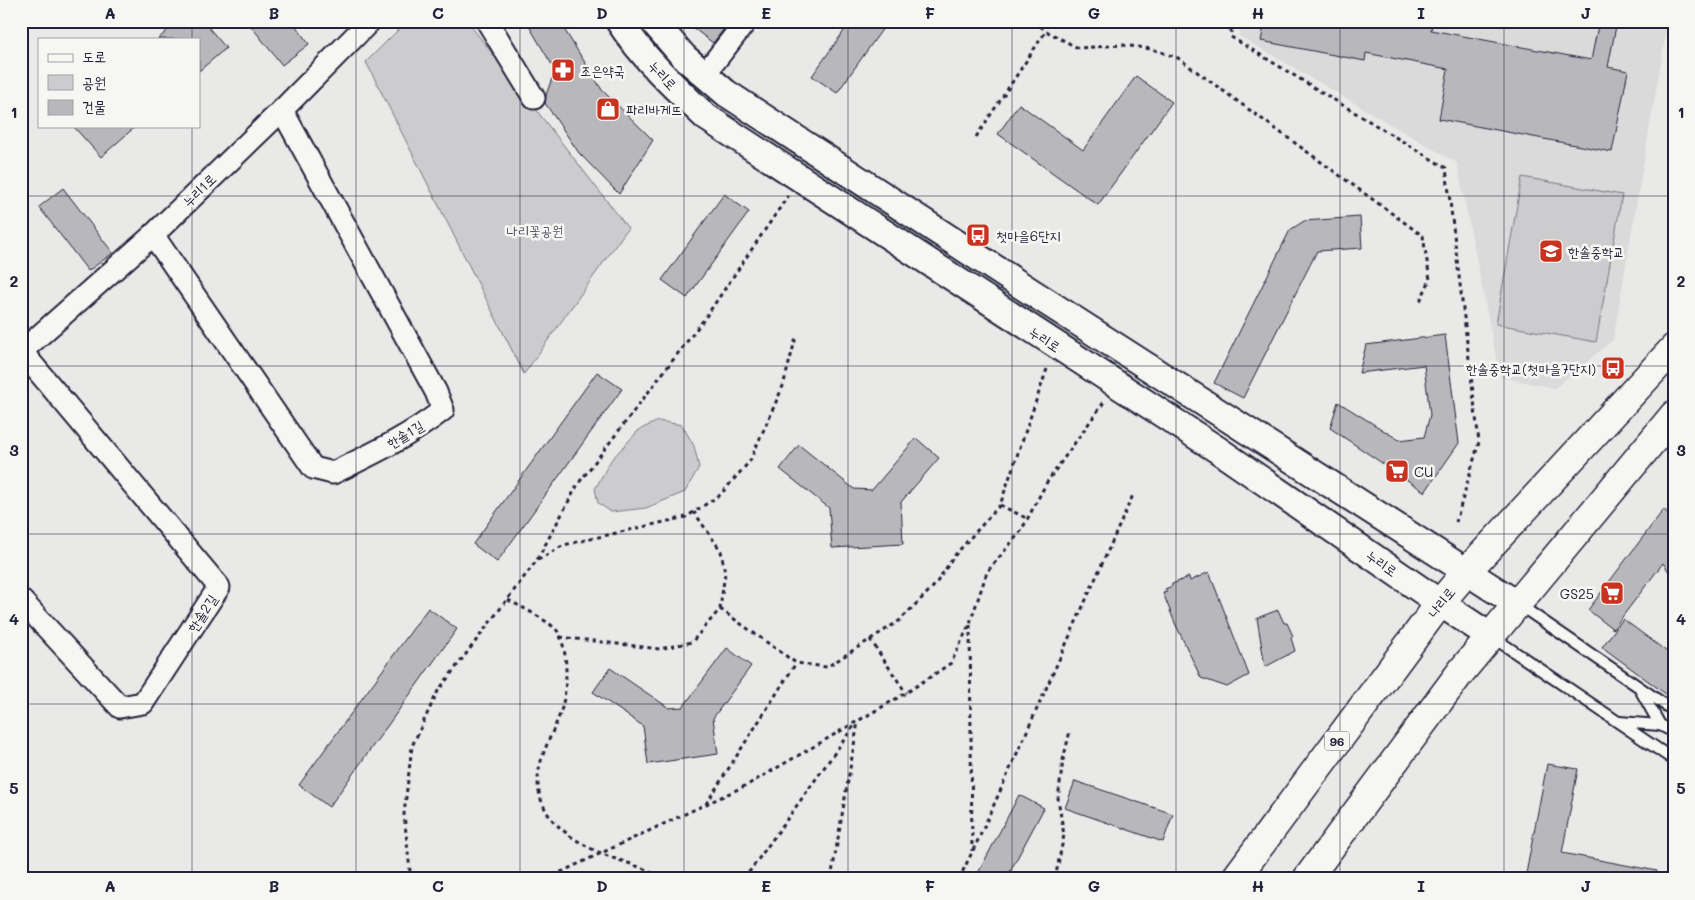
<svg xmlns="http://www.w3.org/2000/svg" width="1695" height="900" font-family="Mali,'Poor Story',sans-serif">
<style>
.built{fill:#dadada}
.green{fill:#ccccce;stroke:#777784}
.building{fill:#b8b8bc;stroke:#22223b}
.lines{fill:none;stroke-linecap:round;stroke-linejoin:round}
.service-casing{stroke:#22223b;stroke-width:14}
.minor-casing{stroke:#22223b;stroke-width:25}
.tertiary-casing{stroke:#22223b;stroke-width:30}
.primary-casing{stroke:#22223b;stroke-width:31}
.path{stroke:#22223b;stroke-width:3;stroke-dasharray:4 4;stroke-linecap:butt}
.service{stroke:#f6f6f2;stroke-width:10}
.minor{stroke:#f6f6f2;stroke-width:21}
.tertiary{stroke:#f6f6f2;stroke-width:26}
.primary{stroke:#f6f6f2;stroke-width:28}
.grid{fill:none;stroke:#22223b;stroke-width:1;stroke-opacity:0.55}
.labels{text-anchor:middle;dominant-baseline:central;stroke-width:5;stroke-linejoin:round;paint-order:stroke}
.shield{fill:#f6f6f2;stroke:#626272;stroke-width:1}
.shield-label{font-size:12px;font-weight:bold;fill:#22223b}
.poi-label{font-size:14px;fill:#22223b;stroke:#f6f6f2;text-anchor:start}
.street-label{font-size:14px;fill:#22223b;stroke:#f6f6f2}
.park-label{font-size:14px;fill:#555567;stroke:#f6f6f2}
.neatline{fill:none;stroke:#22223b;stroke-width:2}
.grid-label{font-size:16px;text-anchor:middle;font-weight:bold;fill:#22223b}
</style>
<rect width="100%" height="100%" fill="#e9e9e7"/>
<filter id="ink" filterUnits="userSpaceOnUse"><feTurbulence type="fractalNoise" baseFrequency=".02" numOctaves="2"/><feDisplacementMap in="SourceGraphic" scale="10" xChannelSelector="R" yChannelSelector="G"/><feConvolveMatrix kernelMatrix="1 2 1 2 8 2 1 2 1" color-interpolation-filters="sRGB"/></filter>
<g filter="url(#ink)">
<!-- built -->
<path class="built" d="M 1239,21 L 1668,21 L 1613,340 L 1555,388 L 1500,377 L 1457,163 L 1239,36 Z"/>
<!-- green -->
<g class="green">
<path d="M 407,21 L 467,21 L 628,228 L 524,374 L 366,62 Z"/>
<path d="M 1522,177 L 1622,195 L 1596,342 L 1496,324 Z"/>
<path d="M 658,421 L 682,425 L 694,446 L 699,467 L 685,492 L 646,508 L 611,512 L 598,503 L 595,489 L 611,460 L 639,430 Z"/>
</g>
<!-- building -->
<g class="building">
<path d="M 178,21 L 203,21 L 226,48 L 199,71 L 199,39 L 158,39 Z"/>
<path d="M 247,21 L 292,21 L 309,44 L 282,65 Z"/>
<path d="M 526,21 L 559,21 L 602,90 L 653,140 L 619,194 L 579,153 L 545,103 L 546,95 L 555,70 Z"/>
<path d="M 684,21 L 730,21 L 713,43 Z"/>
<path d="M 851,21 L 888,21 L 837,93 L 812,76 Z"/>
<path d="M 1265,21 L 1433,21 L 1431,30 L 1591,60 L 1599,21 L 1617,21 L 1608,67 L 1628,71 L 1612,152 L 1439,119 L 1448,69 L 1366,53 L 1365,61 L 1261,41 Z"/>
<path d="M 1136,76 L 1172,102 L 1098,205 L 998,134 L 1019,104 L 1083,150 Z"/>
<path d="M 73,126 L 136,126 L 101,157 Z"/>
<path d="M 63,188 L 113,253 L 88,271 L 39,207 Z"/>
<path d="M 724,194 L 749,212 L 687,298 L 662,280 Z"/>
<path d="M 1360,217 L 1362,248 L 1317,251 L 1243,398 L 1214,383 L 1290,230 L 1304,221 Z"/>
<path d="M 1445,335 L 1459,443 L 1425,492 L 1330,428 L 1338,402 L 1399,440 L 1424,437 L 1430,415 L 1424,365 L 1359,373 L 1366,345 Z"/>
<path d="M 597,372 L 622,389 L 497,562 L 473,544 Z"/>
<path d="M 916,438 L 939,458 L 901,502 L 903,544 L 832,548 L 829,508 L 780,469 L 799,445 L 854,489 L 872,490 Z"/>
<path d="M 1664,509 L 1674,522 L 1674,579 L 1663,563 L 1613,629 L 1588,610 Z"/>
<path d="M 1209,572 L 1249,675 L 1227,687 L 1201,678 L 1175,623 L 1163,593 L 1167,592 L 1165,589 L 1172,586 L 1172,584 L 1189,577 L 1190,581 Z"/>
<path d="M 428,608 L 457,629 L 329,807 L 299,785 Z"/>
<path d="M 1278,610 L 1284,623 L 1287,623 L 1293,636 L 1291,638 L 1295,651 L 1265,667 L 1257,618 Z"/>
<path d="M 1623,619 L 1674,657 L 1674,700 L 1602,647 Z"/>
<path d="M 727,648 L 751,666 L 713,718 L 718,754 L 648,764 L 643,726 L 593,692 L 610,668 L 669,708 L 683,707 Z"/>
<path d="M 1547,764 L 1578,769 L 1562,853 L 1657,871 L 1656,879 L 1525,879 Z"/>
<path d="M 1075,781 L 1173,814 L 1163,842 L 1065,808 Z"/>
<path d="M 1019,795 L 1044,808 L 1006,879 L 975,879 Z"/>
</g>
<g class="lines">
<!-- service casing -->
<g class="service-casing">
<g id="service">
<path d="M 1518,604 L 1674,711"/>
<path d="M 1491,636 L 1674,760"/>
<path d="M 1641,691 L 1660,725"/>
<path d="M 1619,722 L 1660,725 L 1674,732"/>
</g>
</g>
<!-- minor casing -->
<g class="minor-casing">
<g id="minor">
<path d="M 487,21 L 534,98"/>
<path d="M 704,75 L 746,21"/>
<path d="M 153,235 L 313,468 L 333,473 C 370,455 410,436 443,410 L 436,392 L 282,110"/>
<path d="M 21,352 L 153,235 L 282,110 L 370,21"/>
<path d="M 21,600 L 120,707 L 143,703 L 219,587 L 22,352"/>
</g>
</g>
<!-- tertiary casing -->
<g class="tertiary-casing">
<g id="tertiary">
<path d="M 619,21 C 643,58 674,87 706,117 L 1218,450 L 1440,603 L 1490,636"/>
<path d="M 653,21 L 684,57 L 726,93 L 1022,286 L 1517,604"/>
</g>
</g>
<!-- primary casing -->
<g class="primary-casing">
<g id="primary">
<path d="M 1235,879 L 1440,603 L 1467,571 L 1674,348"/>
<path d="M 1307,879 L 1460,673 L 1674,415"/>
</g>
</g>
<!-- path -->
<g class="path">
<path d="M 1034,21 L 1046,31 L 1078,48 L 1123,45 L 1152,49 L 1178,58 L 1423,236 L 1430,280 L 1419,303"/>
<path d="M 1231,21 L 1231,37 L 1446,168 L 1479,442 L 1456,522"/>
<path d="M 976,137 L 1046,31"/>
<path d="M 1000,505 L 1028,519"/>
<path d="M 538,560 L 564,545 L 686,517 L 720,495 L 750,461 L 783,386 L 796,337"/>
<path d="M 508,600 C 518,605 553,623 558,632 C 564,643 566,658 566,669 C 566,685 565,699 560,714 C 547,748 525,777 548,814 C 561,834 591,850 613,858 C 630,864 647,868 662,879"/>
<path d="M 720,609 L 796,663 L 827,667 L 899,621 L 935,585 L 954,556 L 1000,505 L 1047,369"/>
<path d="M 970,625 L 972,851"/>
<path d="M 560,637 L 660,649 L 692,642 L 720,609 L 725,573 L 721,551 L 694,512"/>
<path d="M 870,639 L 906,693"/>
<path d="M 706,804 L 796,663"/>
<path d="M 413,879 L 410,871 L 404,814 L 412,746 L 438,691 L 537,560 L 578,484 L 705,318 L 788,196"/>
<path d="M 546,879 L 749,784 L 906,693 L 951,663 L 970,623 L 987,572 L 1021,531 L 1047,482 L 1104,402"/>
<path d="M 744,879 L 856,723"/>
<path d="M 831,879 L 858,722"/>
<path d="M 959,879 L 979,838 L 1133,495"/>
<path d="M 1055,879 L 1064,835 L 1058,799 L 1063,760 L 1070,731"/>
</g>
<!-- service -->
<use href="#service" class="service"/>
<!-- minor -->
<use href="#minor" class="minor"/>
<!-- tertiary -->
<use href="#tertiary" class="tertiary"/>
<!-- primary -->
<use href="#primary" class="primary"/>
</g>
</g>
<!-- grid -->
<path class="grid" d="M 192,21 L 192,39M 356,21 L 356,879M 520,21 L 520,879M 684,21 L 684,879M 848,21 L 848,879M 1012,21 L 1012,879M 1176,21 L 1176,879M 1340,21 L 1340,879M 1504,21 L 1504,879M 192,126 L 192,879M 21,196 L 1674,196M 21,366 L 1674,366M 21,534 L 1674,534M 21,704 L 1674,704"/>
<!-- icons -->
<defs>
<g id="pharmacy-square" transform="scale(1.25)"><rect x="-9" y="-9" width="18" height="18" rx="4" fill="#c8321e" stroke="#f6f6f2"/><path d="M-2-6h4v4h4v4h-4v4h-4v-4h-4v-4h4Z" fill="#fff"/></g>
<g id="shop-square" transform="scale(1.25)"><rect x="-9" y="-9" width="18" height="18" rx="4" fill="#c8321e" stroke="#f6f6f2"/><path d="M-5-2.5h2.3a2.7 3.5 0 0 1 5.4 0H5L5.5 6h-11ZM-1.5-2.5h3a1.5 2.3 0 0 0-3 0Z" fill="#fff"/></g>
<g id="bus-square" transform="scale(1.25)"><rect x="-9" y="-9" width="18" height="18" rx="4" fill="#c8321e" stroke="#f6f6f2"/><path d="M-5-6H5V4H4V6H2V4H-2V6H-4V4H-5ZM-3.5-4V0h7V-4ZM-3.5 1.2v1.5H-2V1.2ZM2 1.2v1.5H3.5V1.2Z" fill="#fff"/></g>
<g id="school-square" transform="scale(1.25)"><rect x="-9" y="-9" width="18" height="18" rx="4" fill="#c8321e" stroke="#f6f6f2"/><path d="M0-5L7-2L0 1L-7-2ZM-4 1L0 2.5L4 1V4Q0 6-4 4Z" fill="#fff"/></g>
<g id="supermarket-square" transform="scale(1.25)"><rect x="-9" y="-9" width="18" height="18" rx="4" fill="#c8321e" stroke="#f6f6f2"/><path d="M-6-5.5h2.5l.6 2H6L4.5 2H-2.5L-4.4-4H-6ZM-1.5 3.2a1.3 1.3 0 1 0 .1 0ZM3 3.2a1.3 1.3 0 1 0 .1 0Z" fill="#fff"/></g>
</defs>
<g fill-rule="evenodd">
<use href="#pharmacy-square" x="563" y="70"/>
<use href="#shop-square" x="608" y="109"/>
<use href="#bus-square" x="978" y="235"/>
<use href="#school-square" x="1551" y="251"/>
<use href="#bus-square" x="1613" y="368"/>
<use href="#supermarket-square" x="1397" y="471"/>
<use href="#supermarket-square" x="1612" y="593"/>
</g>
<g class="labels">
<!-- shield labels -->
<rect class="shield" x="1324.5" y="731.5" width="25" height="19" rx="4"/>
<g class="shield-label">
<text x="1337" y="741">96</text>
</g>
<!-- poi labels -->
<g class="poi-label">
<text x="580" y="70">조은약국</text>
<text x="626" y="109">파리바게뜨</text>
<text x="996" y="235">첫마을6단지</text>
<text x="1568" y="251">한솔중학교</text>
<text x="1596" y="368" text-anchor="end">한솔중학교(첫마을7단지)</text>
<text x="1414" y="471">CU</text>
<text x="1594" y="593" text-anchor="end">GS25</text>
</g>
<!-- street labels -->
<g class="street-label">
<text transform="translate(663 75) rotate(47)">누리로</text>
<text transform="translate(199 190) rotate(-44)">누리1로</text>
<text transform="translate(1045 339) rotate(33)">누리로</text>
<text transform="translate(405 434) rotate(-31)">한솔1길</text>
<text transform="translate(1382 563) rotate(35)">누리로</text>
<text transform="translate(1441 602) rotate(-51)">나리로</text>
<text transform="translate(202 613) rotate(-57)">한솔2길</text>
</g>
<!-- park labels -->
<g class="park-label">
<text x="535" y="230">나리꽃공원</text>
</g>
</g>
<!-- margin -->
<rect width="1695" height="900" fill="none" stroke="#f6f6f2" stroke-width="55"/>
<!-- legend -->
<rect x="38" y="38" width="162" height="90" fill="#f6f6f2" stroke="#a1a1a9"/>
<rect x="48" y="54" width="25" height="8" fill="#f6f6f2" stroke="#a1a1a9"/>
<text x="82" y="62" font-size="15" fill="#22223b">도로</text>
<rect x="48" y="75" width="25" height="15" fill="#ccccce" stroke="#a1a1a9"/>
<text x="82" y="88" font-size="15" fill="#22223b">공원</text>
<rect x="48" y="100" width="25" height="15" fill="#b8b8bc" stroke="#a1a1a9"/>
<text x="82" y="112" font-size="15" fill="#22223b">건물</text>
<rect x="28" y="28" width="1640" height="844" class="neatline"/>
<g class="grid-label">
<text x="110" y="19">A</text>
<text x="274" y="19">B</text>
<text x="438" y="19">C</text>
<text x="602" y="19">D</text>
<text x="766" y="19">E</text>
<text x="930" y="19">F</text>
<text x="1094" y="19">G</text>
<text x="1258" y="19">H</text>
<text x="1421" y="19">I</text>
<text x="1586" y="19">J</text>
<text x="14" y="118">1</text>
<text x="1681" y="118">1</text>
<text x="14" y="287">2</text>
<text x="1681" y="287">2</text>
<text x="14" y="456">3</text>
<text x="1681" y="456">3</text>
<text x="14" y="625">4</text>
<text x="1681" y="625">4</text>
<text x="14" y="794">5</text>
<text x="1681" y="794">5</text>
<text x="110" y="892">A</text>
<text x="274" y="892">B</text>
<text x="438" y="892">C</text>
<text x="602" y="892">D</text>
<text x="766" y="892">E</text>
<text x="930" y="892">F</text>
<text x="1094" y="892">G</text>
<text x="1258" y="892">H</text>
<text x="1421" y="892">I</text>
<text x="1586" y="892">J</text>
</g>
</svg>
